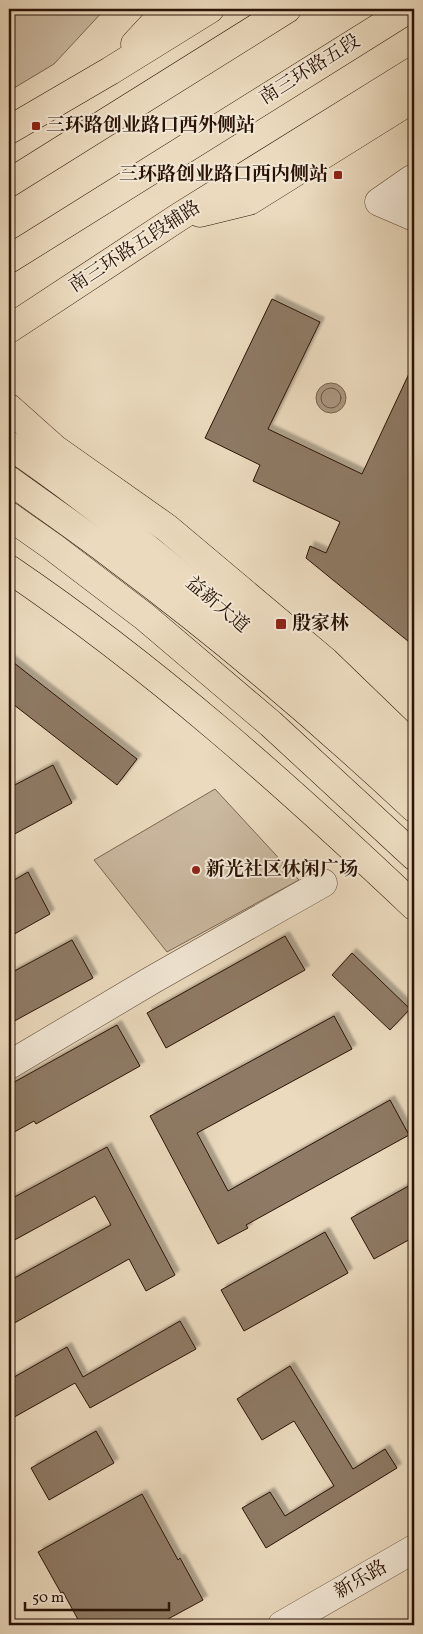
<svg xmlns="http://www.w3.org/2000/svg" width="423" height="1634" font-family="Vollkorn,'Noto Serif SC',serif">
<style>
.green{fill:#cab89f;stroke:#7a6652}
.water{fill:#a9967f;stroke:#76624e}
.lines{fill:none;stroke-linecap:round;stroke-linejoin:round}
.shore{stroke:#6a5442;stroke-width:1}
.building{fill:#8e7a65;stroke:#2a1305;filter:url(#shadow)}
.minor-casing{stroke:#5a4533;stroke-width:29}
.major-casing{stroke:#2a1305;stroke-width:29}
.highway-casing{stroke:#2a1305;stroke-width:29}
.minor{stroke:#f2e7d5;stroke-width:28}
.major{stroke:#ebdabe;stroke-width:28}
.highway{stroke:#ebdabe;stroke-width:28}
.poi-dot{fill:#8f2418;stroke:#f2e7d5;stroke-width:2}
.labels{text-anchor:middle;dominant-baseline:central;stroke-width:4;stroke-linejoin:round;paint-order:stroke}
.street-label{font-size:19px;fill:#2a1305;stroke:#f2e7d5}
.poi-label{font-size:19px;font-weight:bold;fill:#2a1305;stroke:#f2e7d5;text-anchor:start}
</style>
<defs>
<filter id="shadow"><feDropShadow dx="4.5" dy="-4.5" stdDeviation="1" flood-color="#0004"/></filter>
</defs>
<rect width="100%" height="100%" fill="#ebdabe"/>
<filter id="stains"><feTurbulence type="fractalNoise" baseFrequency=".004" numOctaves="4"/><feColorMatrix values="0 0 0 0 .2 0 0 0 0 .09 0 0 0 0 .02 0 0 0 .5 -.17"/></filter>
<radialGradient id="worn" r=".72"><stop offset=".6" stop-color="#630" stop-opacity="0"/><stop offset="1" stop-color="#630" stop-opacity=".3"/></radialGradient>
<!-- green -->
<g class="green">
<path d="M 9,9 L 105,9 L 54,64 L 9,91 Z"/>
<path d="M 215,789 L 299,880 L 167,952 L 94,860 Z"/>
</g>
<!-- water -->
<circle class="water" cx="331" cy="398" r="15"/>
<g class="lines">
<!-- shore -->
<circle class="shore" cx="331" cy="398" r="10"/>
</g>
<!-- building -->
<g class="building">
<path d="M 272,299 L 320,322 L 268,429 L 362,474 L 414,363 L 414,646 L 306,558 L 310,546 L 326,553 L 340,522 L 253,481 L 260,465 L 205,438 Z"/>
<path d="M 9,659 L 137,759 L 117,785 L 9,701 Z"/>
<path d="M 53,765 L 72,803 L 9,837 L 9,788 Z"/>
<path d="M 28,872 L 50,914 L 9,937 L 9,883 Z"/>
<path d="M 285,936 L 305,970 L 166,1048 L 147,1013 Z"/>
<path d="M 72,940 L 93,978 L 9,1024 L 9,974 Z"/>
<path d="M 352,953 L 410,1009 L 390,1030 L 332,975 Z"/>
<path d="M 334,1016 L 352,1049 L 197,1133 L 228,1191 L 390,1100 L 409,1135 L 246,1225 L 248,1228 L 218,1244 L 150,1116 Z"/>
<path d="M 117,1025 L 140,1066 L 36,1124 L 34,1121 L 9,1135 L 9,1085 Z"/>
<path d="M 107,1147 L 175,1275 L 146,1291 L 129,1259 L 9,1326 L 9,1281 L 111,1225 L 95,1196 L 9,1243 L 9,1200 Z"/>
<path d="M 414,1183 L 414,1237 L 374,1259 L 351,1218 Z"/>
<path d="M 325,1232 L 348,1273 L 244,1331 L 221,1290 Z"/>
<path d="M 180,1321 L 196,1349 L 90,1408 L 75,1383 L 9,1420 L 9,1380 L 67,1347 L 83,1377 Z"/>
<path d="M 290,1366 L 353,1469 L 385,1449 L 397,1468 L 266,1548 L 242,1508 L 270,1492 L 285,1516 L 334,1486 L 294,1421 L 262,1440 L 237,1399 Z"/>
<path d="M 96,1431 L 114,1463 L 49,1500 L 31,1468 Z"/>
<path d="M 142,1494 L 178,1560 L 180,1558 L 203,1600 L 157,1625 L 81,1625 L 63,1592 L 61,1593 L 38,1552 Z"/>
</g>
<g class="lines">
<!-- minor casing -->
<g class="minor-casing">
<g id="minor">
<path d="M 414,180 L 412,179 L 379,202 L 414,217"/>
<path d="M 9,1065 L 152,980 L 323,883"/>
<path d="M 282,1625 L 414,1549"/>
</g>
</g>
<!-- major casing -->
<g class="major-casing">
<g id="major">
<path d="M 135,44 L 160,17 L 171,9"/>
<path d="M 9,130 L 110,71 L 210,9"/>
<path d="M 200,213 L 249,201 L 414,98"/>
<path d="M 9,329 L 179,217 L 414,71"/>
<path d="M 9,408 L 55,449 L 167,528 L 325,661 L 414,747"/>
<path d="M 9,445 C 77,491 143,544 207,597 C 278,655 348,715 414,779"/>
<path d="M 9,480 C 46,507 83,532 119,560 C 222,637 320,720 414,808"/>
</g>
</g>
<!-- highway casing -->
<g class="highway-casing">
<g id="highway">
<path d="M 9,183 L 287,9"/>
<path d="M 9,259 L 409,9"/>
<path d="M 9,516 L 53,547 L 145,617 L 271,724 L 414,856"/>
<path d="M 9,569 C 155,668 286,785 414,906"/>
</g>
</g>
<!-- minor -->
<use href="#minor" class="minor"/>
<!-- major -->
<use href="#major" class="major"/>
<!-- highway -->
<use href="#highway" class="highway"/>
</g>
<!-- markers -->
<g class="poi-dot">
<rect x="31" y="121" width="10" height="10" rx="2.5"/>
<rect x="333" y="170" width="10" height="10" rx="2.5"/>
<rect x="275" y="618" width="12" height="12" rx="2.5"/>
<circle cx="196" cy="870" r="5"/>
</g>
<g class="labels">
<!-- street labels -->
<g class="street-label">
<text transform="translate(310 70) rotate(-32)">南三环路五段</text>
<text transform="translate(135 247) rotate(-33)">南三环路五段辅路</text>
<text transform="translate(217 605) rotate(40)">益新大道</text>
<text transform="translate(361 1580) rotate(-30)">新乐路</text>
</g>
<!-- poi labels -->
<g class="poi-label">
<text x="46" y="126">三环路创业路口西外侧站</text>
<text x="328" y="175" text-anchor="end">三环路创业路口西内侧站</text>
<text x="292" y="624">殷家林</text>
<text x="206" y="870">新光社区休闲广场</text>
</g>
</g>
<!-- margin -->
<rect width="423" height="1634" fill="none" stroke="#ebdabe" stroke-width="30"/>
<rect x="10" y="10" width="403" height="1614" fill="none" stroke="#2a1305" stroke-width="2.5"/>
<rect x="15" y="15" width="393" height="1604" fill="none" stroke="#2a1305"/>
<!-- scale -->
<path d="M25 1602v8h144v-8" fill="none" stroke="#2a1305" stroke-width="2.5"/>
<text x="32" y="1602" font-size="15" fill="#2a1305" stroke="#f2e7d5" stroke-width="4" paint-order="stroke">50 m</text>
<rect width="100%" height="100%" filter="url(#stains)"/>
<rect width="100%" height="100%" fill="url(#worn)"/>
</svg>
